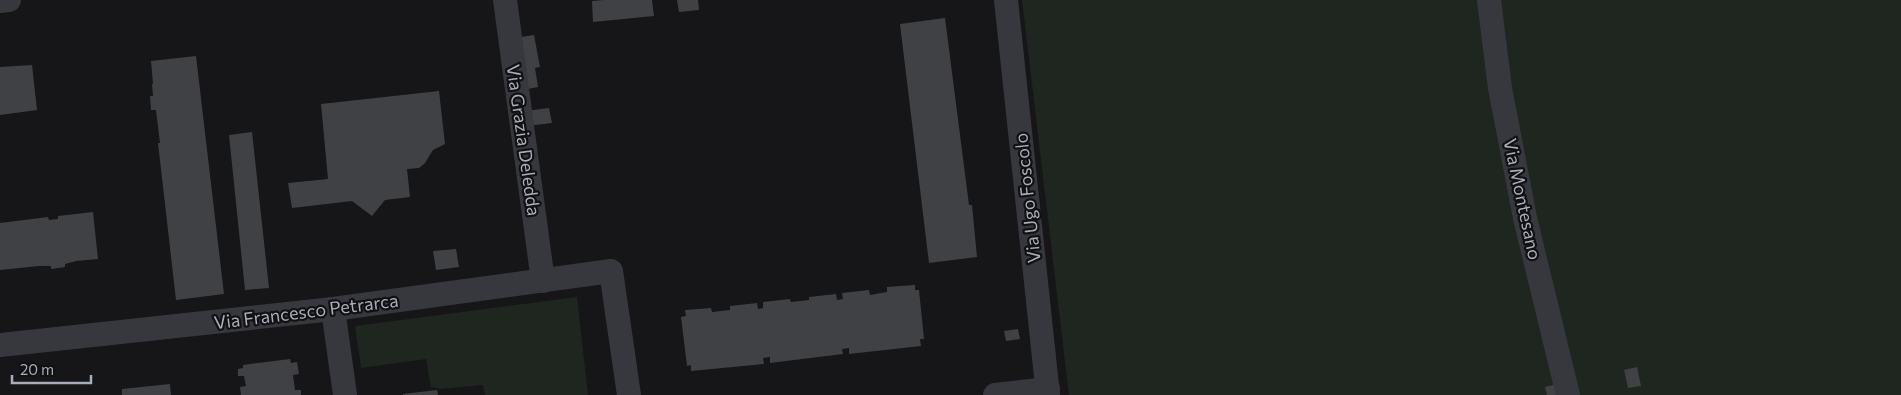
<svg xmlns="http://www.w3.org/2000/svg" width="1901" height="395" font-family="Commissioner,sans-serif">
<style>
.green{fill:#1e261f}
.building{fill:#404145}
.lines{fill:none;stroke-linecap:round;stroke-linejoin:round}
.street{stroke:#37383d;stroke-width:24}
.labels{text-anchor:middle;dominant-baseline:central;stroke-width:4.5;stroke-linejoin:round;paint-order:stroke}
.street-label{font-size:18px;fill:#a8adb8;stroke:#111113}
</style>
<rect width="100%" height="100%" fill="#161618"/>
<!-- green -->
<g class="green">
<path d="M 1022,0 L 1901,0 L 1901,395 L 1069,395 Z"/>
<path d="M 577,297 L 588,395 L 485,395 L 483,385 L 440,389 L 431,387 L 426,359 L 361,368 L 355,326 Z"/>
</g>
<!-- building -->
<g class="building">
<path d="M 604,0 L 652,0 L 654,16 L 593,22 L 592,1 Z"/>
<path d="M 677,0 L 698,0 L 699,10 L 679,12 Z"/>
<path d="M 945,18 L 969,205 L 972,205 L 977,257 L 929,263 L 900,24 Z"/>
<path d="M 534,35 L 540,67 L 535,68 L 538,87 L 528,89 L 521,37 Z"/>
<path d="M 196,56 L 224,294 L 176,300 L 158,143 L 160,143 L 156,110 L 151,110 L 150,96 L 153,96 L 152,84 L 153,84 L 151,61 Z"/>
<path d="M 32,65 L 37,110 L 0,115 L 0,67 Z"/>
<path d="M 439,91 L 445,144 L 433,150 L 425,163 L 419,168 L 407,169 L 410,197 L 385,200 L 372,216 L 352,201 L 292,208 L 288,183 L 328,179 L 321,104 Z"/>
<path d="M 549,108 L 552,123 L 527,126 L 525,111 Z"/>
<path d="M 252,132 L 269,288 L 245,290 L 229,135 Z"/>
<path d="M 93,212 L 98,259 L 76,261 L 65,264 L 65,267 L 51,269 L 51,266 L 39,266 L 0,270 L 0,223 L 48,217 L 49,220 L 58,219 L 58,216 Z"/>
<path d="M 456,249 L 459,267 L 436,270 L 433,251 Z"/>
<path d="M 915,285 L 915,290 L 919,290 L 924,339 L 920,339 L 921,346 L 849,354 L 849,348 L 842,349 L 843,354 L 770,363 L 770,357 L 763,358 L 764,364 L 691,371 L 691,365 L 687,366 L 681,317 L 686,316 L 685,310 L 711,308 L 712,312 L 730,310 L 730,306 L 757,303 L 758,309 L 763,308 L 763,302 L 790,299 L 791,302 L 809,300 L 809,297 L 836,294 L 837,300 L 843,299 L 842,293 L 869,290 L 870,295 L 887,292 L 887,287 Z"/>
<path d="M 1018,329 L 1020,339 L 1006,341 L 1004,331 Z"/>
<path d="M 290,359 L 291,363 L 297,362 L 299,374 L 293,375 L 295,390 L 301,390 L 301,395 L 241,395 L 240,387 L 246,386 L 244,376 L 238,376 L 238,369 L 243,368 L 243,365 Z"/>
<path d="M 1637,367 L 1641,386 L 1628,388 L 1624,370 Z"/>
<path d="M 170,384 L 171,395 L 122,395 L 122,389 Z"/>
<path d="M 1557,384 L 1560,395 L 1547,395 L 1545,387 Z"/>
<path d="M 437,390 L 438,395 L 403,395 L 403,394 Z"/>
</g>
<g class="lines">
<!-- street -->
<g class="street">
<path d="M 505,0 L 543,281"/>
<path d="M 1006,0 L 1048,395"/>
<path d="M 1489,0 L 1500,88 L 1525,218 L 1568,395"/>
<path d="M 0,1 L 9,0"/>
<path d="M 333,309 L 345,395"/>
<path d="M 0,345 L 333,309 L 611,271 L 629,395"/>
<path d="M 995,395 L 1048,389"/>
</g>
</g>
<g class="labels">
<!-- street labels -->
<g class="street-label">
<text transform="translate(524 140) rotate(82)">Via Grazia Deledda</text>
<text transform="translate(1027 198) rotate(-96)">Via Ugo Foscolo</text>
<text transform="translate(1523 199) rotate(78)">Via Montesano</text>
<text transform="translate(306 311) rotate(-7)">Via Francesco Petrarca</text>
</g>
</g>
<!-- scale -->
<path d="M12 375v8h79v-8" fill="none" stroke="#a8adb8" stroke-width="2.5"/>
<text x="20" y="375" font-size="15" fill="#a8adb8" stroke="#111113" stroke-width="4" paint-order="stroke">20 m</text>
</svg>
